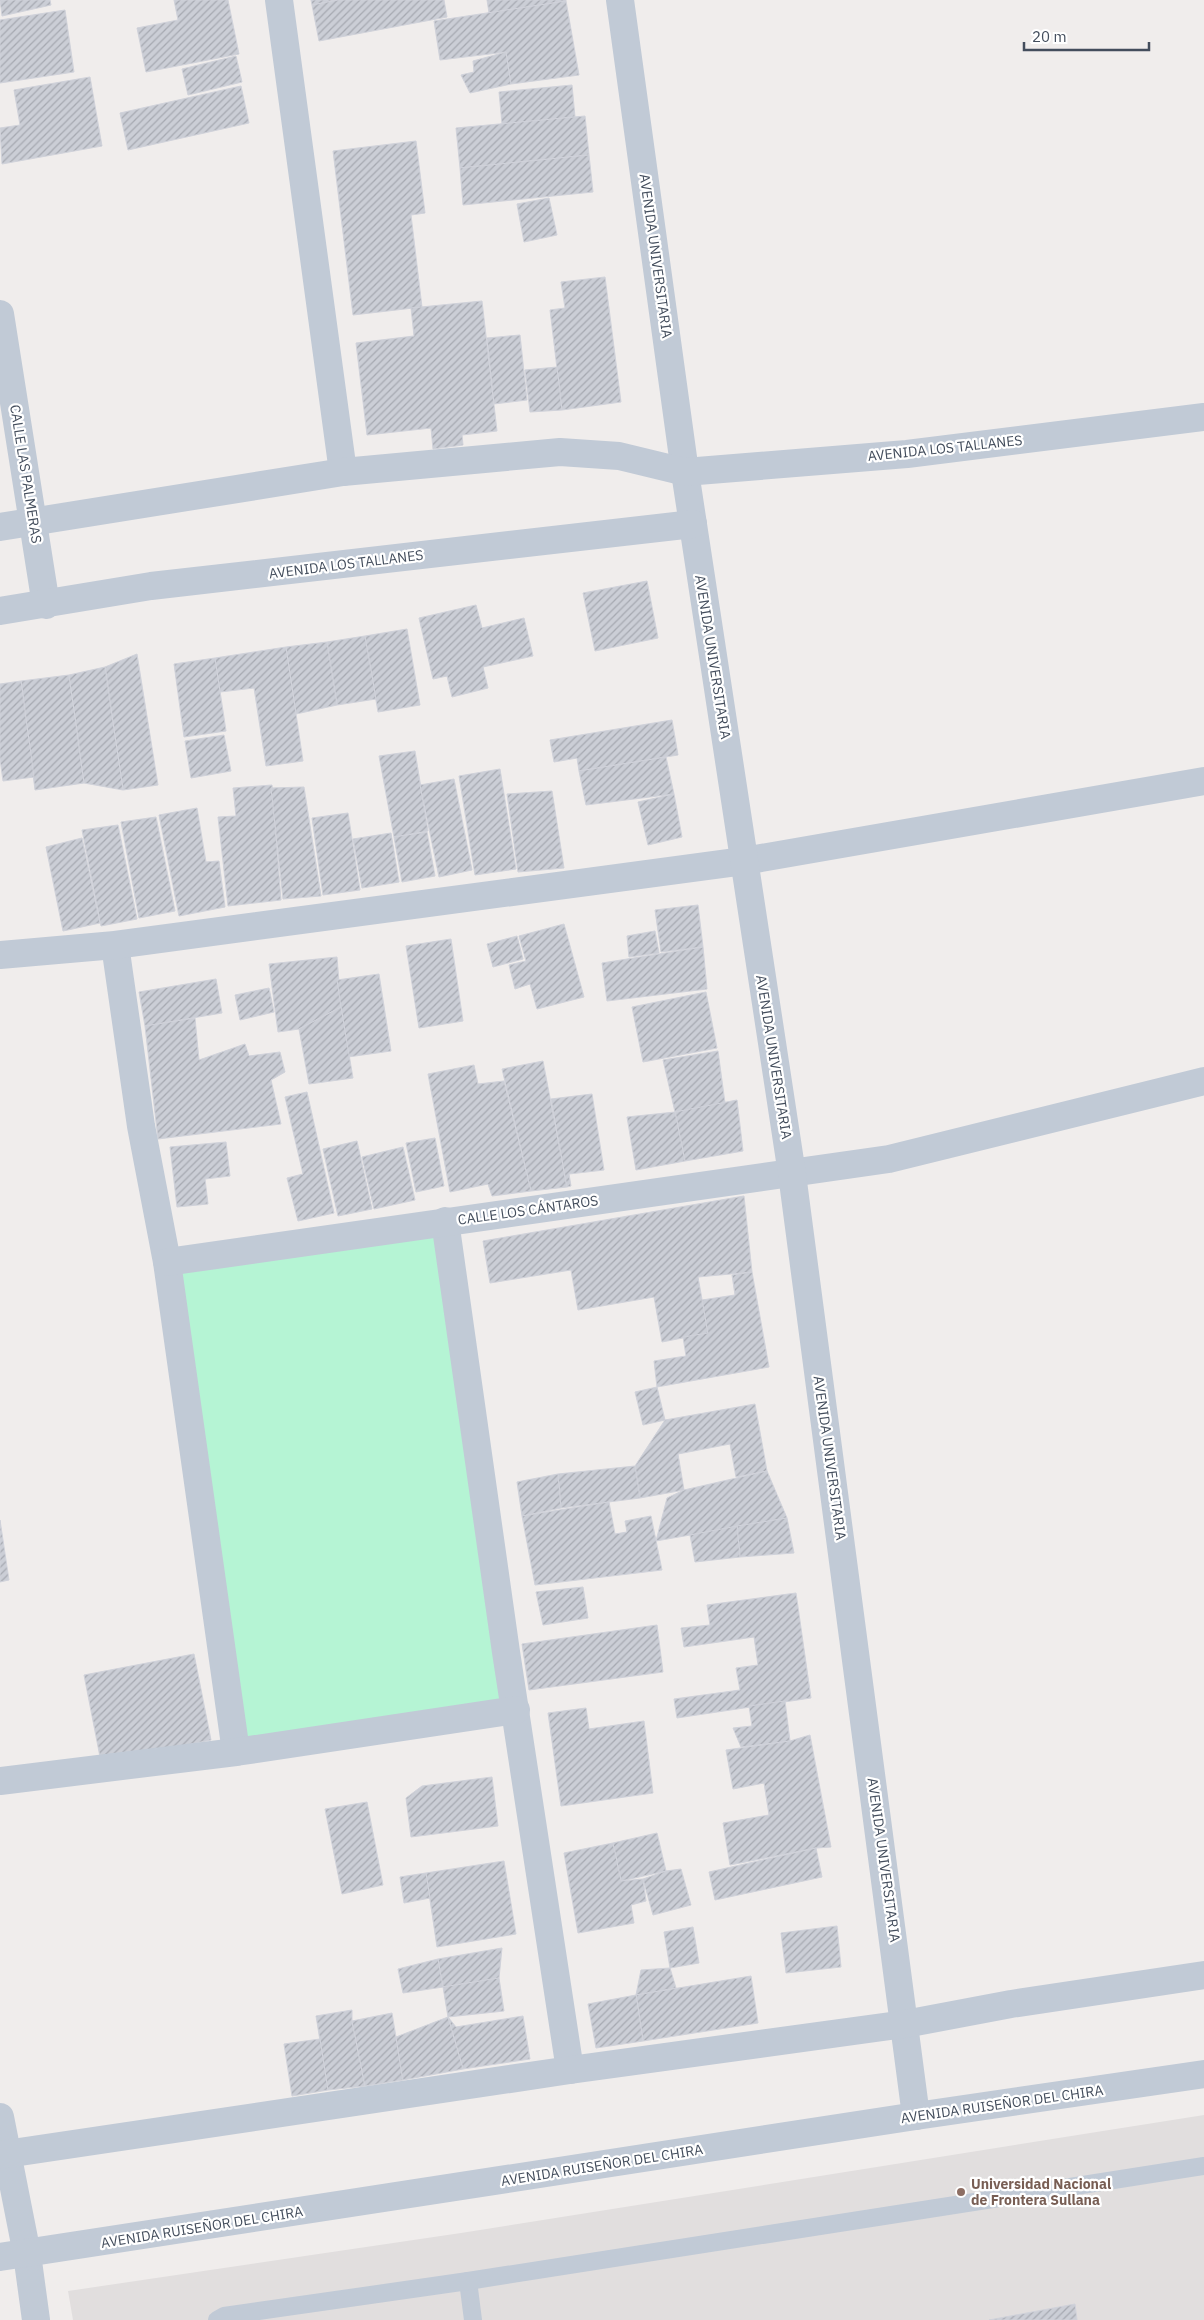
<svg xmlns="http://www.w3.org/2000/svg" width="1204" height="2320" font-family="'IBM Plex Sans',sans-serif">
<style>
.education{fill:#e1dede}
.park{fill:#b5f4d4}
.building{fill:url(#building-hatch);stroke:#d0d2da}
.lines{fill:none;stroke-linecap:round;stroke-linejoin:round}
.service{stroke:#c1cad6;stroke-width:18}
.minor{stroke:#c1cad6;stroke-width:28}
.tertiary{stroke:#c1cad6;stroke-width:28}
.education-dot{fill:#8d6e63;stroke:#fff;stroke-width:2}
.labels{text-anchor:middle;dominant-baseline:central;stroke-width:4.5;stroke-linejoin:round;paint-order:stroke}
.street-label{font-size:14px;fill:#434d5c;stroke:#fff}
.education-label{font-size:14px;font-weight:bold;fill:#785e54;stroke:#fff;text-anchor:start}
</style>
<defs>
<pattern id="building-hatch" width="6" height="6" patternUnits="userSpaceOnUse" patternTransform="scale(1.25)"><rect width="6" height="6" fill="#cbced6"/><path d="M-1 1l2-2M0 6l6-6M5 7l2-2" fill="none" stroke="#a6a9b1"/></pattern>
</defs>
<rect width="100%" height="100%" fill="#f0edec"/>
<!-- education -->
<path class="education" d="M 1204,2115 L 1204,2320 L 73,2320 L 68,2291 L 461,2233 Z"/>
<!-- park -->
<path class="park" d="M 445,1221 L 516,1710 L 236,1752 L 167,1262 Z"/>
<!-- building -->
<g class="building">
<path d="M 0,0 L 50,0 L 51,5 L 2,16 Z"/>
<path d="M 174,0 L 228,0 L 239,54 L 146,72 L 137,28 L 178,20 Z"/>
<path d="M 311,0 L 338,0 L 312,5 Z"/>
<path d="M 338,0 L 444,0 L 447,17 L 319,41 L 312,5 Z"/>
<path d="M 487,0 L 566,0 L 566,1 L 489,13 Z"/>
<path d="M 566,1 L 579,75 L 511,84 L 506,52 L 440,60 L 434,21 Z"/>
<path d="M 65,10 L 74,72 L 0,83 L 0,20 Z"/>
<path d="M 506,52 L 511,84 L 470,93 L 461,75 L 474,72 L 473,61 Z"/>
<path d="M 236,56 L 242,82 L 188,95 L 182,69 Z"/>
<path d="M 90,77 L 102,146 L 2,164 L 0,128 L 20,125 L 14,90 Z"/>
<path d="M 572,85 L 575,117 L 502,124 L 499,92 Z"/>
<path d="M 241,86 L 249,123 L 128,150 L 120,113 Z"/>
<path d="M 585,116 L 589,155 L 460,168 L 456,128 Z"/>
<path d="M 416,141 L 425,213 L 411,215 L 422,307 L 353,315 L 333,151 Z"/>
<path d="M 589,155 L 593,192 L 463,205 L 460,168 Z"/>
<path d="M 549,198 L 557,235 L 524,242 L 517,204 Z"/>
<path d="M 605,277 L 621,402 L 562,410 L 550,310 L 565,308 L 561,282 Z"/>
<path d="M 482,301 L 497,431 L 462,435 L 463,445 L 433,449 L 431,428 L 367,435 L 356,343 L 414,336 L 411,308 Z"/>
<path d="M 520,335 L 527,400 L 494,404 L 487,338 Z"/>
<path d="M 557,367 L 562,410 L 530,412 L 525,370 Z"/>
<path d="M 647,581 L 658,638 L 595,651 L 583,593 Z"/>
<path d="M 476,605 L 482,628 L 524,618 L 533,656 L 483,667 L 488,688 L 452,697 L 447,676 L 433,679 L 419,618 Z"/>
<path d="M 407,629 L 420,705 L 378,712 L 365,636 Z"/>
<path d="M 365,636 L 376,699 L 337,705 L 327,642 Z"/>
<path d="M 327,642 L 337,705 L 296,714 L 286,647 Z"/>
<path d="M 286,647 L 303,761 L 266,766 L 254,688 L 220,692 L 215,658 Z"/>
<path d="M 137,654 L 158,785 L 123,790 L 105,667 Z"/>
<path d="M 215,658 L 226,731 L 184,737 L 174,664 Z"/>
<path d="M 105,667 L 123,790 L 84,783 L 69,675 Z"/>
<path d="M 69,675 L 84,783 L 35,790 L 21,681 Z"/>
<path d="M 21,681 L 34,777 L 3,781 L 0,759 L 0,684 Z"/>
<path d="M 672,720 L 678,755 L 579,771 L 577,758 L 554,762 L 550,740 Z"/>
<path d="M 224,735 L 231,771 L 191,778 L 185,741 Z"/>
<path d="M 415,751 L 428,831 L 394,837 L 379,756 Z"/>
<path d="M 666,757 L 674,794 L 586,805 L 579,771 Z"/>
<path d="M 500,769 L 516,869 L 475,875 L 459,776 Z"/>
<path d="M 454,779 L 472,870 L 439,877 L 420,785 Z"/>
<path d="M 272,785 L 281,900 L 228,906 L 218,817 L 236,816 L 233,788 Z"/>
<path d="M 304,787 L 321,896 L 283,899 L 271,788 Z"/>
<path d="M 552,791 L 564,868 L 518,872 L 507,794 Z"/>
<path d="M 674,794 L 682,837 L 648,845 L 638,802 Z"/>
<path d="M 197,808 L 206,862 L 219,861 L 225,907 L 179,916 L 159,815 Z"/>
<path d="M 348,813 L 360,890 L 323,895 L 312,818 Z"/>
<path d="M 156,817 L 175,911 L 139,918 L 121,822 Z"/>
<path d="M 118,825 L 137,919 L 101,926 L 82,830 Z"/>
<path d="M 427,832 L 435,876 L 402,882 L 394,837 Z"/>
<path d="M 391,833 L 399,882 L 362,888 L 353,839 Z"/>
<path d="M 82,838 L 100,923 L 63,931 L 46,847 Z"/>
<path d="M 698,905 L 703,947 L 661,952 L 655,910 Z"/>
<path d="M 564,924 L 584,997 L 537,1009 L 530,984 L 515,989 L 509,965 L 526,961 L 519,936 Z"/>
<path d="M 655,931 L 659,953 L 629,957 L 627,936 Z"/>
<path d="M 517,936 L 523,959 L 493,967 L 487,944 Z"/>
<path d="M 451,939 L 463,1021 L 419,1028 L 406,946 Z"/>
<path d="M 703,947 L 707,989 L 607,1001 L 602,963 Z"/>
<path d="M 337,957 L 341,1007 L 299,1029 L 278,1032 L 269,964 Z"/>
<path d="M 379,974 L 391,1051 L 348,1057 L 337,980 Z"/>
<path d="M 216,979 L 222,1013 L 145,1026 L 139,992 Z"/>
<path d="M 269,988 L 274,1012 L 240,1020 L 235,995 Z"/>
<path d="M 706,992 L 717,1048 L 643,1062 L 632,1007 Z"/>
<path d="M 341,1007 L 353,1078 L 309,1084 L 299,1029 Z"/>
<path d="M 195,1018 L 199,1060 L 245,1044 L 249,1056 L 280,1052 L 285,1072 L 271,1080 L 281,1124 L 158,1139 L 145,1026 Z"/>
<path d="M 718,1051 L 725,1103 L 675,1112 L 663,1060 Z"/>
<path d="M 543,1061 L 567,1187 L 531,1191 L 502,1069 Z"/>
<path d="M 474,1065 L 478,1084 L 504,1081 L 531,1191 L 492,1196 L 488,1184 L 450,1192 L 428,1074 Z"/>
<path d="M 307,1092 L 334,1213 L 298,1221 L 287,1178 L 303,1174 L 285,1097 Z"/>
<path d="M 592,1094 L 604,1170 L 569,1174 L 571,1186 L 567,1187 L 551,1099 Z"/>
<path d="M 737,1100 L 743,1151 L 685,1161 L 675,1112 Z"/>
<path d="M 675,1112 L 685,1161 L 636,1170 L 627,1117 Z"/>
<path d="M 435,1138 L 444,1186 L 416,1192 L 406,1143 Z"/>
<path d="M 357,1141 L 372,1209 L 338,1216 L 323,1149 Z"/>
<path d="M 226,1142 L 230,1176 L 205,1179 L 208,1204 L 177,1207 L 170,1147 Z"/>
<path d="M 403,1147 L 415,1200 L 374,1209 L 362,1157 Z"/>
<path d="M 744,1196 L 752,1272 L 698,1277 L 708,1333 L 662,1342 L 654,1297 L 578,1310 L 571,1270 L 490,1283 L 483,1241 Z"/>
<path d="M 752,1272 L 769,1367 L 657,1387 L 654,1361 L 686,1356 L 683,1337 L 708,1333 L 702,1300 L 735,1295 L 732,1275 Z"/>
<path d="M 657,1387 L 665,1420 L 643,1425 L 635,1392 Z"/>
<path d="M 755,1404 L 767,1471 L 736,1477 L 730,1444 L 678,1454 L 684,1490 L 640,1498 L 635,1466 L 665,1420 Z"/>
<path d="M 635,1466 L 640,1498 L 561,1508 L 558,1474 Z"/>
<path d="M 767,1471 L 787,1518 L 656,1541 L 667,1498 L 684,1490 Z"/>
<path d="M 558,1474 L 561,1508 L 522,1516 L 517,1482 Z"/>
<path d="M 609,1502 L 615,1534 L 627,1532 L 625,1521 L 651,1516 L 662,1570 L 535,1585 L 522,1516 Z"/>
<path d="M 787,1518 L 794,1553 L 740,1557 L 737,1526 Z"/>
<path d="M 0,1520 L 9,1580 L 0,1582 Z"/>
<path d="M 737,1526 L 740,1557 L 695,1562 L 690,1535 Z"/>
<path d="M 583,1587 L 588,1618 L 543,1625 L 536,1592 Z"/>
<path d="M 796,1593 L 811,1698 L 677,1718 L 674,1699 L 740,1690 L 736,1668 L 758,1665 L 754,1637 L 684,1647 L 681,1628 L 710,1625 L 707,1605 Z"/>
<path d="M 657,1625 L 663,1672 L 529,1690 L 522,1644 Z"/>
<path d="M 194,1654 L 211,1740 L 101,1762 L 84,1675 Z"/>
<path d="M 785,1701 L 790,1741 L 741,1747 L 733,1728 L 752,1726 L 749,1706 Z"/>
<path d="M 586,1708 L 589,1729 L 644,1721 L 653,1793 L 561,1806 L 548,1713 Z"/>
<path d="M 810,1735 L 831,1847 L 816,1848 L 730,1865 L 723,1823 L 769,1815 L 764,1783 L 733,1789 L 726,1750 L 790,1741 Z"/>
<path d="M 492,1777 L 498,1826 L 411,1837 L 406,1798 L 422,1786 Z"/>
<path d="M 367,1802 L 383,1885 L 342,1894 L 325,1809 Z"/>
<path d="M 657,1833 L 666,1871 L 621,1881 L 613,1843 Z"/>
<path d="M 613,1843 L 621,1881 L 643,1879 L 646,1901 L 631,1905 L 634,1923 L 578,1933 L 564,1853 Z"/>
<path d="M 816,1848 L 822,1877 L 715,1900 L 709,1872 Z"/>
<path d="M 504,1861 L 516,1934 L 437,1947 L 426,1873 Z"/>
<path d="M 681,1869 L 691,1905 L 653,1915 L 643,1879 L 666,1871 Z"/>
<path d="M 426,1873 L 430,1898 L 404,1903 L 400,1877 Z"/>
<path d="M 837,1926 L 841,1967 L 786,1973 L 781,1933 Z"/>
<path d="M 693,1927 L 699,1963 L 670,1968 L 664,1932 Z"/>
<path d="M 502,1948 L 499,1978 L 443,1987 L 438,1959 Z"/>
<path d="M 438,1959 L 443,1987 L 403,1993 L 398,1969 Z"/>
<path d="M 670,1968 L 676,1988 L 636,1995 L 641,1970 Z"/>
<path d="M 751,1976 L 758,2023 L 643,2041 L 636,1995 Z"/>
<path d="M 499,1978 L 504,2011 L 448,2017 L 443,1987 Z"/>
<path d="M 636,1995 L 643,2041 L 596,2048 L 588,2004 Z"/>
<path d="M 352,2010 L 352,2021 L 365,2086 L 328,2090 L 316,2016 Z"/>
<path d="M 392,2013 L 403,2080 L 365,2086 L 352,2021 Z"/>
<path d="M 523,2016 L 530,2059 L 463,2069 L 448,2017 L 456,2027 Z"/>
<path d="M 448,2017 L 463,2069 L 403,2080 L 396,2037 Z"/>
<path d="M 320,2039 L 328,2090 L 292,2096 L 284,2044 Z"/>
<path d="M 1075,2304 L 1077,2320 L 989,2320 Z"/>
</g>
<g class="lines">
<!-- service -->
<g class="service">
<path d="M 468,2281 L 473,2320"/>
<path d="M 217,2320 L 224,2316 L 468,2281 L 1204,2166"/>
</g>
<!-- minor -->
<g class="minor">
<path d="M 279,0 L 343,472"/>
<path d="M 0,314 L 46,605"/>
<path d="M 115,945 L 141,1126 L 167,1262 L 236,1752"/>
<path d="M 0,955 L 115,945 L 744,861 L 1204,781"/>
<path d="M 445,1221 L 506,1652 L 570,2070"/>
<path d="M 167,1262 L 889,1159 L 1204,1081"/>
<path d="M 0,1781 L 236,1752 L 516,1710"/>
</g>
<!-- tertiary -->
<g class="tertiary">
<path d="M 620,0 L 685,472 L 792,1174 L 916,2116"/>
<path d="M 0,527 L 343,472 L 560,452 L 619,456 L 685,472 L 907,454 L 1204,417"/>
<path d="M 0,611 L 151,586 L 693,524"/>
<path d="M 0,2117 L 27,2254 L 36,2320"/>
<path d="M 0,2155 L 570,2070 L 905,2024 L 1011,2004 L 1204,1975"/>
<path d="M 0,2257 L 916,2116 L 1204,2074"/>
</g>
</g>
<!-- markers -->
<circle class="education-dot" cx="961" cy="2192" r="5"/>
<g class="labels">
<!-- street labels -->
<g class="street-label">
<text transform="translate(656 256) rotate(82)">AVENIDA UNIVERSITARIA</text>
<text transform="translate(945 448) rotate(-6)">AVENIDA LOS TALLANES</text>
<text transform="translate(26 474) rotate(81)">CALLE LAS PALMERAS</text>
<text transform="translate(346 564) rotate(-7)">AVENIDA LOS TALLANES</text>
<text transform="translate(713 657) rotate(81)">AVENIDA UNIVERSITARIA</text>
<text transform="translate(774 1057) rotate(81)">AVENIDA UNIVERSITARIA</text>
<text transform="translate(528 1210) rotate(-8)">CALLE LOS CÁNTAROS</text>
<text transform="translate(830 1458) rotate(82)">AVENIDA UNIVERSITARIA</text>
<text transform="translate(884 1860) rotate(82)">AVENIDA UNIVERSITARIA</text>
<text transform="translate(1002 2104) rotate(-8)">AVENIDA RUISEÑOR DEL CHIRA</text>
<text transform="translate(602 2165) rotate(-9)">AVENIDA RUISEÑOR DEL CHIRA</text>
<text transform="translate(202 2227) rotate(-9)">AVENIDA RUISEÑOR DEL CHIRA</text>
</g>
<!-- education labels -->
<g class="education-label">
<text x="971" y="2184">Universidad Nacional<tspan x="971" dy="16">de Frontera Sullana</tspan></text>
</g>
</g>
<!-- scale -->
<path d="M1024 42v8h125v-8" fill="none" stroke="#434d5c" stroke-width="2.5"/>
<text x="1032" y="42" font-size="15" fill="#434d5c" stroke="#ffffff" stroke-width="4" paint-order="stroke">20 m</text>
</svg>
